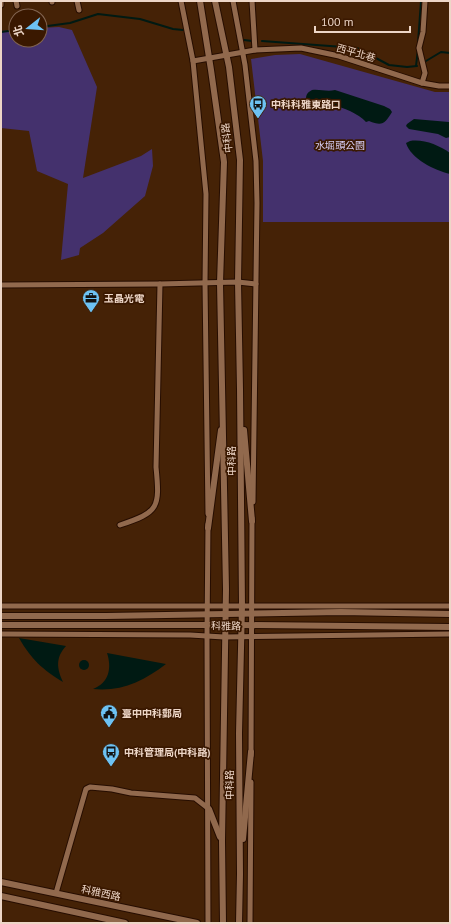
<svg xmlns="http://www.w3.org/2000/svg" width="451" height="924" font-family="'PT Sans','Noto Sans TC',sans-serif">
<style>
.green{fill:#44316d}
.water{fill:#001a13}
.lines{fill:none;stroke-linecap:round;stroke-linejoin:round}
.stream{stroke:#001a13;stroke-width:2}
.minor-casing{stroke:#260d00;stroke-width:7}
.tertiary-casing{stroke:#260d00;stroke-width:8}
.minor{stroke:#91694d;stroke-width:5}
.tertiary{stroke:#91694d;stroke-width:6}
.labels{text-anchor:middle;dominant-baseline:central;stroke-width:3.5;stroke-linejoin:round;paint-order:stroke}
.street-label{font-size:10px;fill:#edd6c7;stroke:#3a1800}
.poi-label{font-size:10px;font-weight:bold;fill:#edd6c7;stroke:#3a1800;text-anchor:start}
.park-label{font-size:10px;fill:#d9d0f7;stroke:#3a1800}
</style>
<rect width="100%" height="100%" fill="#452206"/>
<!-- green -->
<g class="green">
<path d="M 59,27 L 72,30 L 97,87 L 83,178 L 141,156 L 152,149 L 153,166 L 145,196 L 103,233 L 80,248 L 79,255 L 61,260 L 68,184 L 37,171 L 29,131 L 1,128 L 1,31 L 16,30 L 16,40 L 40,40 L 40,28 Z"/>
<path d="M 300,54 L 435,92 L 450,92 L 450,222 L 263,222 L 263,161 L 251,59 L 275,55 Z"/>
</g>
<!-- water -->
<g class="water">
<path d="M 312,90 C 320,89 327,92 335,90 L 384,106 L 390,109 L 392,112 C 385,123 383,127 369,121 L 366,122 C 359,114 343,107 332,105 C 323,103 313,110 306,101 C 306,96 306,93 312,90 Z"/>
<path d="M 414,119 L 449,122 L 450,137 L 446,138 L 438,134 L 409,129 L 406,126 L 407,124 Z"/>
<path d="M 410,141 C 424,139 438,145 450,153 L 450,174 C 434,170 411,159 406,143 Z"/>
<path d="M 19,638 L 66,646 C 55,658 57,669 63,682 C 43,670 31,659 19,638 Z"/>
<path d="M 107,653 L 166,664 C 144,681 121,692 93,689 C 109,683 112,668 107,653 Z"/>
<circle cx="84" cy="665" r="5"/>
</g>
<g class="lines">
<!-- stream -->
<g class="stream">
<path d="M 40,27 L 70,23 L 98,14 L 140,19 L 173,29 L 183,30"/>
<path d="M 1,32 L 16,30"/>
<path d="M 244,40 L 252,41"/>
<path d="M 262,41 L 357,48 L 389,65 L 407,67 L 417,66"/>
<path d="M 418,43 L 421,1"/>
<path d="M 426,61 L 441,52 L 450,53"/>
<path d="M 416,66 L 418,49"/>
</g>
<!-- minor casing -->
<g class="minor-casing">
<g id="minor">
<path d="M 16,1 L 17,6"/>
<path d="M 52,1 L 52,2"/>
<path d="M 77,1 L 79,10"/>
<path d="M 181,1 L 193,61 L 206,194 L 205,283 L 208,514"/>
<path d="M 233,1 L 245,65 L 256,161 L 257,203 L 253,502"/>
<path d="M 252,1 L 255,50"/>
<path d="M 1,5 L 1,1"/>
<path d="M 193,61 L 255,50 L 301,48 L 339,56 L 422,83 L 439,86 L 450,86"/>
<path d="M 422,83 L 425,73 L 419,48 L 423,32 L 425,1"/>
<path d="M 1,285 L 160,284 L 238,282 L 256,284"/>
<path d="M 208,524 L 207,636 L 208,923"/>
<path d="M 120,525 C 159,512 160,508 156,467 L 160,284"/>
<path d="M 1,606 L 450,606"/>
<path d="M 1,634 L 190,635 L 224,637 L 450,634"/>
<path d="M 251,756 L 252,518"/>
<path d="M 56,893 L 86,789 L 90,787 L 112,789 L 131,793 L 195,798 L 209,809"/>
<path d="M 250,923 L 251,782"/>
</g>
</g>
<!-- tertiary casing -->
<g class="tertiary-casing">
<g id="tertiary">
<path d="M 200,1 L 211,70 L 224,162 L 220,283 L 226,589 L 222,841 L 223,923"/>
<path d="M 215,1 L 229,67 L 240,160 L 238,282 L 240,389 L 242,606 L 239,733 L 240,874 L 239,923"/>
<path d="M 244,430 L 252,521"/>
<path d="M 208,528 L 221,430"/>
<path d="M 1,616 L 106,616 L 341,612 L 450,614"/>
<path d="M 1,625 L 241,625 L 450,627"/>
<path d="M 209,809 L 220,837"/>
<path d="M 243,839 L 251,752"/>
<path d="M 1,882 L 197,923"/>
<path d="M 1,896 L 125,923"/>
</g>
</g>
<!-- minor -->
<use href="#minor" class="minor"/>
<!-- tertiary -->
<use href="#tertiary" class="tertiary"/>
</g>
<!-- icons -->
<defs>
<g id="bus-pin" transform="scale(0.9)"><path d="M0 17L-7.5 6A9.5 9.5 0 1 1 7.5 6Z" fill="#6dc2f3" stroke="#3a1800"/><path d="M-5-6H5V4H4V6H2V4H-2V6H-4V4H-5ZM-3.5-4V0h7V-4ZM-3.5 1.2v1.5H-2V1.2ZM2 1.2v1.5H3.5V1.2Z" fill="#111"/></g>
<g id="office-pin" transform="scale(0.9)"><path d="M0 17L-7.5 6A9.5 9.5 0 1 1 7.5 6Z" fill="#6dc2f3" stroke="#3a1800"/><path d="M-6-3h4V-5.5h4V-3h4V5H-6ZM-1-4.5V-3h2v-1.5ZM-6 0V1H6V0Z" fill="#111"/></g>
<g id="civic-pin" transform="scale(0.9)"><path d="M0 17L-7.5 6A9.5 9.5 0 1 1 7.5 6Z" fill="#6dc2f3" stroke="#3a1800"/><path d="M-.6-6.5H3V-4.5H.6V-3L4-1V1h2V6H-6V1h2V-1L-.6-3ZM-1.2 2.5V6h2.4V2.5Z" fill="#111"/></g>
</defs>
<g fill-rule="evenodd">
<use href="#bus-pin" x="258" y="104"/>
<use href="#office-pin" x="91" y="298"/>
<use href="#civic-pin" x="109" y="713"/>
<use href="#bus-pin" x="111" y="752"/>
</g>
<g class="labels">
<!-- street labels -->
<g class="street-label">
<text transform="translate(356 53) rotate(16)">西平北巷</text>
<text transform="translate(227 138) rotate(-97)">中科路</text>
<text transform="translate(231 461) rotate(-90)">中科路</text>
<text transform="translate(226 626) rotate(1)">科雅路</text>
<text transform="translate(229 785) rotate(-90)">中科路</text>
<text transform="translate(101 893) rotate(12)">科雅西路</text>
</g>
<!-- poi labels -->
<g class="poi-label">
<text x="271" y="104">中科科雅東路口</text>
<text x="104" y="298">玉晶光電</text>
<text x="122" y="713">臺中中科郵局</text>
<text x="124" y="752">中科管理局(中科路)</text>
</g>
<!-- park labels -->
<g class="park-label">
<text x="340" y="145">水堀頭公園</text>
</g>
</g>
<!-- border -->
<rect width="451" height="924" fill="none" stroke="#edd6c7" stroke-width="4"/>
<!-- north arrow -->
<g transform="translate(28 28) rotate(253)"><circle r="19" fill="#3a1800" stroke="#826450"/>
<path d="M0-3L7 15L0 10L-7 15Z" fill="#6dc2f3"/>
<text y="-6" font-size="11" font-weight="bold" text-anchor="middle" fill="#edd6c7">北</text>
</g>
<!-- scale -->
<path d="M315 26v6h95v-6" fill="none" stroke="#edd6c7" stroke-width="2"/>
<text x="321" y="26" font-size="12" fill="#edd6c7" stroke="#3a1800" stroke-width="3" paint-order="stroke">100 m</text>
</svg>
